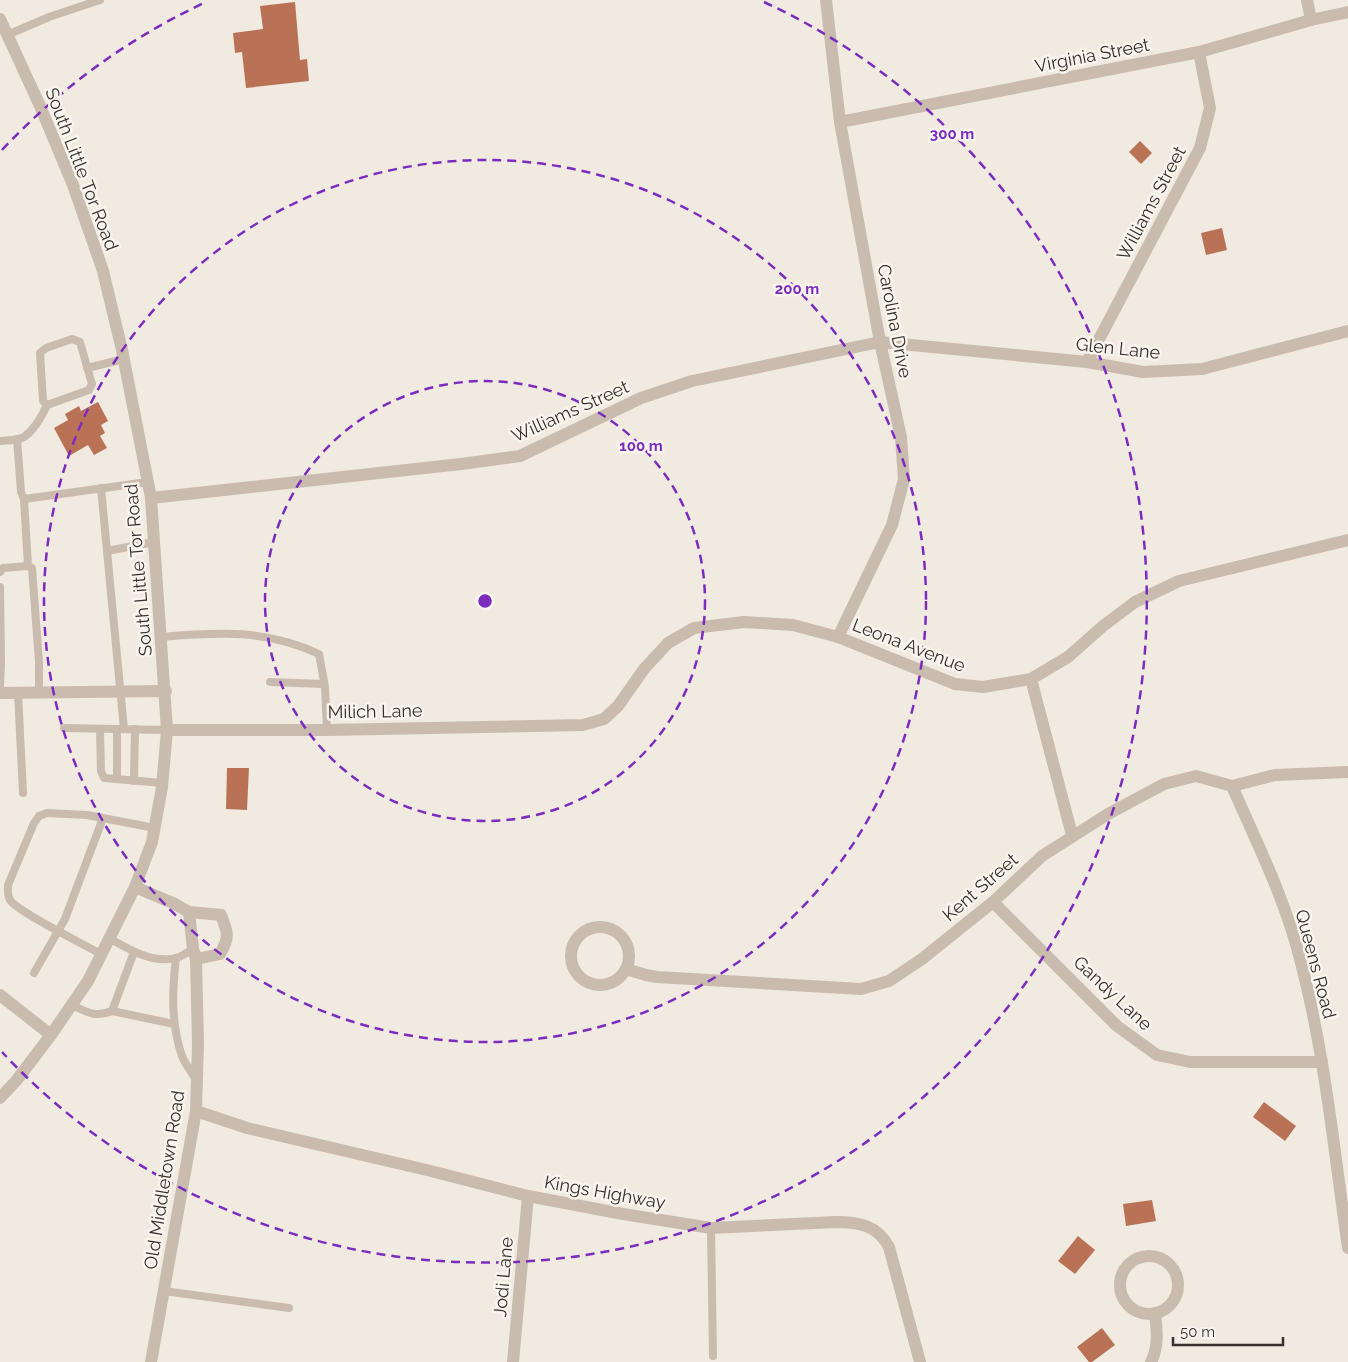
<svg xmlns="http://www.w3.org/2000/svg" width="1348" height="1362" font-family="Raleway,sans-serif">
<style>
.building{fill:#ba7257}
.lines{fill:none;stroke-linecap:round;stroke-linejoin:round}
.service{stroke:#c9bbae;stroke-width:8}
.minor{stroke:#c9bbae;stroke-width:12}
.tertiary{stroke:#c9bbae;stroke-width:12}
.ring{fill:none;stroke:#7b2cbf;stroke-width:2.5;stroke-dasharray:9 6}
.labels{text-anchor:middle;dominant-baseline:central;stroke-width:5;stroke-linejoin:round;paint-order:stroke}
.street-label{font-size:18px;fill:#38302c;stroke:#f9f4ee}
.centre{fill:#7b2cbf;stroke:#f9f4ee;stroke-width:2.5}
.ring-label{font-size:15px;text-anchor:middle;font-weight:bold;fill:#7b2cbf;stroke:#f9f4ee;stroke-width:5;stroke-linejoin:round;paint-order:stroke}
</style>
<rect width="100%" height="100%" fill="#f1eae1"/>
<!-- building -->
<g class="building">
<path d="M 295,2 L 300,60 L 307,59 L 309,81 L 246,88 L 242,52 L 235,53 L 233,33 L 263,29 L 260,6 Z"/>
<path d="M 1140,141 L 1152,153 L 1141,164 L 1129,152 Z"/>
<path d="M 1222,228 L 1227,250 L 1206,255 L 1201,233 Z"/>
<path d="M 98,402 L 108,421 L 101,425 L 105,433 L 100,436 L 107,448 L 94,455 L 88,445 L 69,456 L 54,428 L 68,420 L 65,414 L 79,406 L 81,411 Z"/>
<path d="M 227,768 L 249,768 L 247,810 L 226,809 Z"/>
<path d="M 1264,1102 L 1296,1126 L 1285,1141 L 1253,1117 Z"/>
<path d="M 1152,1200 L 1156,1221 L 1126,1226 L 1123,1204 Z"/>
<path d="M 1078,1236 L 1095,1250 L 1075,1274 L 1058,1261 Z"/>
<path d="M 1102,1328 L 1115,1345 L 1092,1362 L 1089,1362 L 1077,1347 Z"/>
</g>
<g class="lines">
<!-- service -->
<g class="service">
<path d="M 7,35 L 49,17 L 100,0"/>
<path d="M 87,368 L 124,359"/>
<path d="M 17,439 L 21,492 L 24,499 L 148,482"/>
<path d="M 0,441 C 7,440 17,441 24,437 C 34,430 42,416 47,405 L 89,390 L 92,384 L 80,342 L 72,339 L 46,348 L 40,353 L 43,401 L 47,405"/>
<path d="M 101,488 L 124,729"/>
<path d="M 24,499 L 28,566 L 32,568 L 39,662 L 39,692"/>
<path d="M 107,551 L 154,542"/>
<path d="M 0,572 L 3,568 L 28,566"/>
<path d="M 0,587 L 1,662 L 0,685"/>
<path d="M 161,637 C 217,632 267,629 319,654 L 325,687 L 327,730"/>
<path d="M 270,682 L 324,684"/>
<path d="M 18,693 L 23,793"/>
<path d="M 64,728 L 167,730"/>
<path d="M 100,729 L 101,771 L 104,778 L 163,783"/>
<path d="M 117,779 L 117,729"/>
<path d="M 134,781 L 135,729"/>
<path d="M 109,938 C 128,949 153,964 176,958 C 181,957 188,952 193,949"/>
<path d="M 101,954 C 85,945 18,912 10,900 C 7,895 8,890 8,885 L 34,823 L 39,816 L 47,813 L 87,815 L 155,828"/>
<path d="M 176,958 C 172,992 171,1024 182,1056 C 185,1064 192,1072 196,1080"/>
<path d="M 34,973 L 65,919 L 103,818"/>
<path d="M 72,1005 C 87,1012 95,1018 112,1011 L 134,952"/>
<path d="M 112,1011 L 174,1024"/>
<path d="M 711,1228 L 713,1356"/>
<path d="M 164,1291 L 289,1308"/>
</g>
<!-- minor -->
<g class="minor">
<path d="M 826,0 L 840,122 L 880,342 L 901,437 L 904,479 L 892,525 L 838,637"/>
<path d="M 1307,0 L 1311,20"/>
<path d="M 840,122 L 1199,52 L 1311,20 L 1348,12"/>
<path d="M 1087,362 L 1200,148 L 1210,108 L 1199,52"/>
<path d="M 151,498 L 461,464 L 520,456 L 641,398 L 692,381 L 880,342 L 1087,362 L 1143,372 L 1202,369 L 1348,331"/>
<path d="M 1031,679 L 1072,835"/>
<path d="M 1232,786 C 1257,843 1285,899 1300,959 C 1325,1053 1334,1151 1348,1248"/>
<path d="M 993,902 L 1117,1026 L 1157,1055 L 1190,1062 L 1322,1062"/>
<path d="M 189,912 L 221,915 C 228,933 230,937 220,954 L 196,959"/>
<circle cx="600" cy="956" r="29"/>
<path d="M 626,969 L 646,975 L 657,977 L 861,989 L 889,981 L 922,959 L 993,902 L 1042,856 L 1108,814 L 1164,784 L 1196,776 L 1232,786 L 1275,775 L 1348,772"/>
<path d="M 0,995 L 51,1035"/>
<circle cx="1149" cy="1285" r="29"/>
<path d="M 151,1362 L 196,1111"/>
<path d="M 513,1362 L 528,1196"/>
<path d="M 1151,1362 C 1159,1346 1157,1331 1155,1313"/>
</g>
<!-- tertiary -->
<g class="tertiary">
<path d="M 0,19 L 40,106 L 73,185 L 103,271 L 122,350 L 151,498 L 167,730 L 162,787 L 152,842 L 135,887 L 88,981 L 51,1035 L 16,1081 L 0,1098"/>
<path d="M 0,693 L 166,691"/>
<path d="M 167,730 L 327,730 L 583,725 L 604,719 L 618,706 L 644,669 L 668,643 L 694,628 L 744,622 L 793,625 L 838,637 L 955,684 L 983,687 L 1031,679 L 1068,657 L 1103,626 L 1135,602 L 1179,581 L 1348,540"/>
<path d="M 135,887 L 173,903 L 189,912 L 193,949 L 196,959 L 198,1043 L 196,1111 L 247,1128 L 431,1171 L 528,1196 L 623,1214 L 711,1228 L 836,1222 C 859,1222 877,1225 889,1247 L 920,1362"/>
</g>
</g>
<!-- distance rings -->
<g class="ring">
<circle cx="485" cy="601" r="220"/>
<circle cx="485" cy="601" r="441"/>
<path d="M2 150A661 661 0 0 1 206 2M764 2A661 661 0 1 1 2 1052"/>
</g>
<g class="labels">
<!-- street labels -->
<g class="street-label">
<text transform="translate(1092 55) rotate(-11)">Virginia Street</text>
<text transform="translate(82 169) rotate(69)">South Little Tor Road</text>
<text transform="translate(1151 203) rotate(-62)">Williams Street</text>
<text transform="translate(895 321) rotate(79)">Carolina Drive</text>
<text transform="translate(1118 348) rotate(6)">Glen Lane</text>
<text transform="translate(570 411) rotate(-24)">Williams Street</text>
<text transform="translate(138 570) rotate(-95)">South Little Tor Road</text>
<text transform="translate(909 645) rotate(21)">Leona Avenue</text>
<text transform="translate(375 711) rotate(-1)">Milich Lane</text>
<text transform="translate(980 887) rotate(-41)">Kent Street</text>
<text transform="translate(1316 964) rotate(75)">Queens Road</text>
<text transform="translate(1113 993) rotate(43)">Gandy Lane</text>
<text transform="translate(164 1180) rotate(-81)">Old Middletown Road</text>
<text transform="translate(605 1192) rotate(10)">Kings Highway</text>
<text transform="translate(503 1277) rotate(-85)">Jodi Lane</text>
</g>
</g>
<circle cx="485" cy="601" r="8" class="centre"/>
<g class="ring-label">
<text x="952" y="139">300 m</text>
<text x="797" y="294">200 m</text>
<text x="641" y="451">100 m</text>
</g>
<!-- scale -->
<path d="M1173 1337v8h110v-8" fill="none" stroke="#38302c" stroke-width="2.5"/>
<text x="1180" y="1337" font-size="15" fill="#38302c" stroke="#f9f4ee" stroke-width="4" paint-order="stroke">50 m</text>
</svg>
